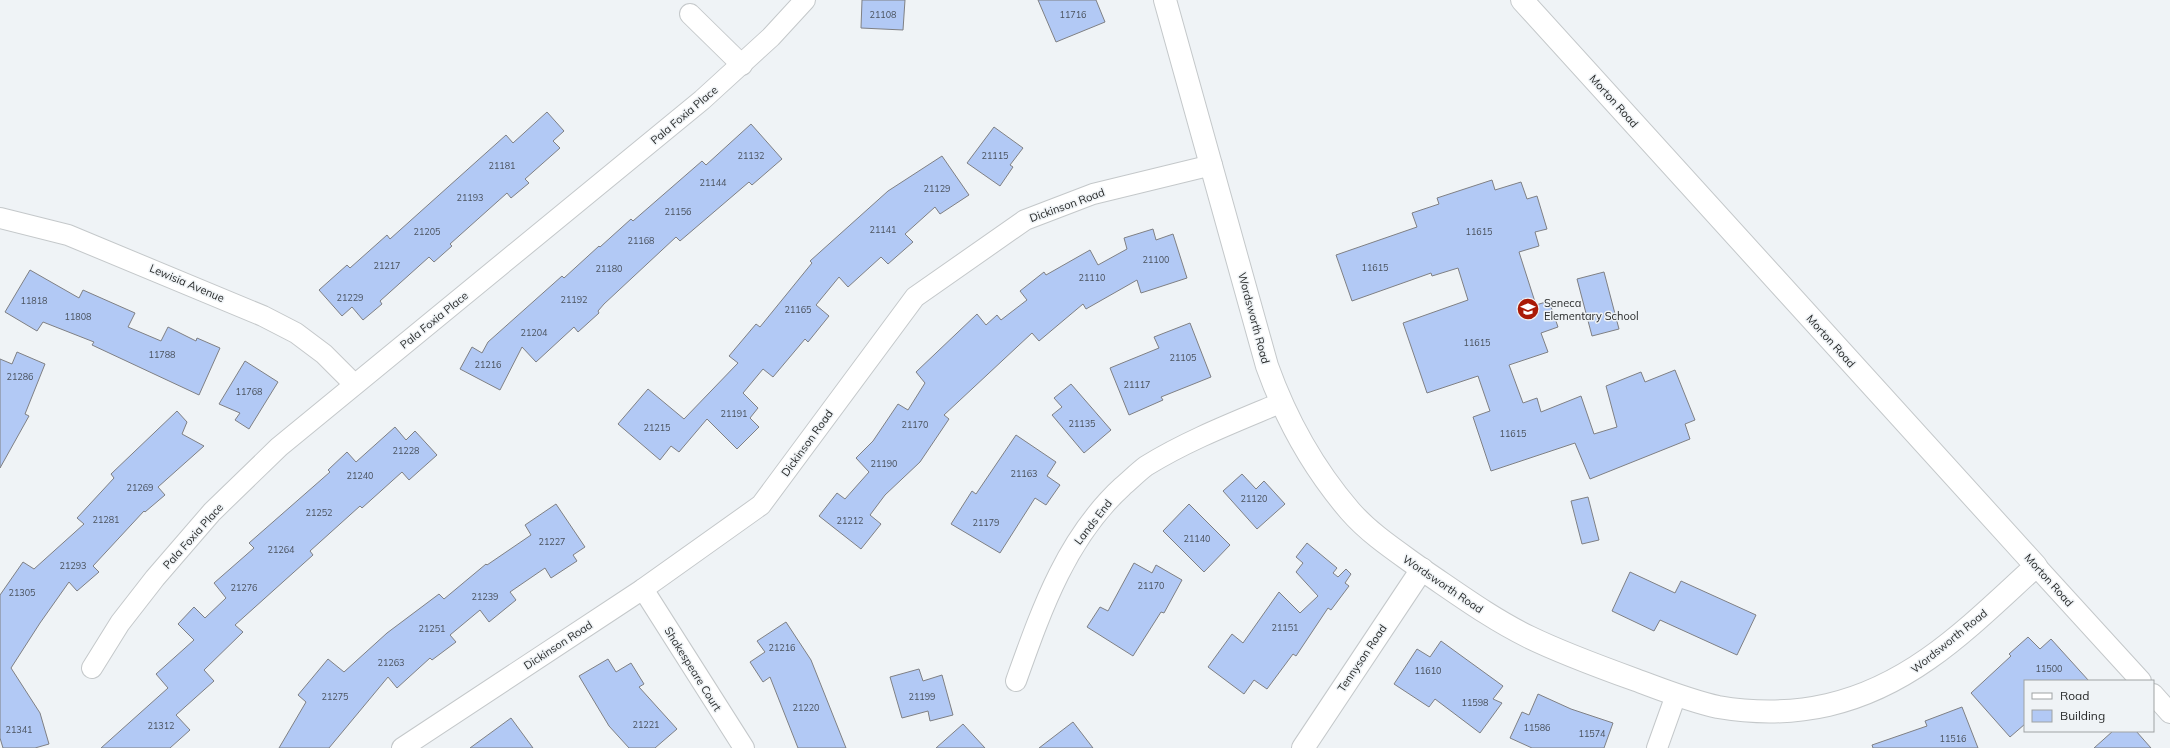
<svg xmlns="http://www.w3.org/2000/svg" width="2170" height="748" font-family="Mulish,sans-serif">
<style>
.building{fill:#b2c9f5;stroke:#7f8084}
.lines{fill:none;stroke-linecap:round;stroke-linejoin:round}
.street-casing{stroke:#c4c8ca;stroke-width:22}
.secondary-casing{stroke:#c4c8ca;stroke-width:24}
.street{stroke:#fff;stroke-width:20}
.secondary{stroke:#fff;stroke-width:22}
.labels{text-anchor:middle;dominant-baseline:central;stroke-width:3;stroke-linejoin:round;paint-order:stroke}
.number-label{font-size:9px;fill:#4a525d}
.street-label{font-size:11px;fill:#282a2a;stroke:#eff3f6}
.poi-label{font-size:11px;fill:#282a2a;stroke:#eff3f6;text-anchor:start}
</style>
<rect width="100%" height="100%" fill="#eff3f6"/>
<!-- building -->
<g class="building">
<path d="M 862,0 L 905,0 L 903,30 L 861,28 Z"/>
<path d="M 1038,0 L 1096,0 L 1105,22 L 1056,42 Z"/>
<path d="M 547,112 L 564,131 L 553,141 L 560,148 L 525,179 L 529,183 L 511,198 L 507,193 L 450,244 L 452,246 L 434,262 L 429,257 L 380,301 L 382,304 L 363,320 L 352,307 L 342,316 L 319,290 L 347,265 L 350,268 L 387,235 L 390,239 L 506,135 L 513,143 Z"/>
<path d="M 751,124 L 782,159 L 752,185 L 749,182 L 680,241 L 676,237 L 604,304 L 598,311 L 599,313 L 578,332 L 574,327 L 536,362 L 522,347 L 500,390 L 460,369 L 472,347 L 482,353 L 488,342 L 562,276 L 564,278 L 599,246 L 600,247 L 631,219 L 633,221 L 702,161 L 706,165 Z"/>
<path d="M 994,127 L 1023,148 L 1010,165 L 1013,167 L 1000,186 L 967,163 Z"/>
<path d="M 942,156 L 969,195 L 940,214 L 935,207 L 905,234 L 913,242 L 888,264 L 881,257 L 848,287 L 839,277 L 816,305 L 829,316 L 808,342 L 805,339 L 773,377 L 763,369 L 743,393 L 758,408 L 750,418 L 759,427 L 737,449 L 707,419 L 679,452 L 671,446 L 660,460 L 618,424 L 648,389 L 684,419 L 738,363 L 729,356 L 756,324 L 760,327 L 812,263 L 810,261 L 888,191 Z"/>
<path d="M 1492,180 L 1495,190 L 1521,182 L 1527,199 L 1537,196 L 1547,229 L 1535,232 L 1539,246 L 1519,252 L 1536,305 L 1549,301 L 1558,327 L 1541,333 L 1548,352 L 1509,365 L 1523,403 L 1537,398 L 1541,412 L 1581,396 L 1594,434 L 1617,427 L 1606,386 L 1641,372 L 1645,382 L 1675,370 L 1695,420 L 1685,424 L 1690,439 L 1590,479 L 1575,443 L 1491,471 L 1473,417 L 1490,411 L 1478,376 L 1427,393 L 1403,323 L 1468,300 L 1458,268 L 1432,276 L 1431,273 L 1352,301 L 1336,255 L 1417,227 L 1412,213 L 1439,204 L 1437,198 Z"/>
<path d="M 1153,229 L 1156,240 L 1173,234 L 1187,278 L 1141,293 L 1137,280 L 1086,309 L 1083,304 L 1039,341 L 1032,333 L 944,415 L 949,419 L 920,462 L 885,495 L 870,515 L 881,524 L 861,549 L 819,516 L 837,493 L 845,499 L 869,472 L 856,458 L 873,441 L 898,404 L 908,410 L 925,383 L 916,372 L 977,314 L 986,325 L 997,315 L 1001,320 L 1027,300 L 1020,291 L 1044,272 L 1046,275 L 1090,250 L 1098,265 L 1127,249 L 1124,238 Z"/>
<path d="M 30,270 L 79,298 L 83,290 L 135,313 L 128,327 L 161,341 L 168,327 L 196,341 L 197,338 L 220,348 L 199,395 L 92,345 L 94,342 L 43,322 L 37,331 L 5,312 Z"/>
<path d="M 1604,272 L 1619,329 L 1592,336 L 1577,279 Z"/>
<path d="M 1190,323 L 1211,377 L 1161,397 L 1163,400 L 1129,415 L 1110,368 L 1159,348 L 1154,337 Z"/>
<path d="M 17,352 L 45,364 L 25,414 L 29,416 L 0,468 L 0,359 L 12,364 Z"/>
<path d="M 245,361 L 278,382 L 249,429 L 235,420 L 240,413 L 219,404 Z"/>
<path d="M 1071,384 L 1111,430 L 1084,453 L 1052,415 L 1062,407 L 1054,398 Z"/>
<path d="M 177,411 L 187,422 L 182,434 L 204,446 L 158,487 L 165,495 L 145,512 L 144,511 L 93,566 L 99,572 L 77,591 L 69,582 L 40,623 L 11,668 L 40,713 L 49,744 L 35,748 L 3,748 L 0,738 L 0,595 L 23,562 L 34,569 L 84,524 L 77,518 L 114,478 L 111,474 Z"/>
<path d="M 395,427 L 406,440 L 415,431 L 437,455 L 409,480 L 402,472 L 362,508 L 360,506 L 310,551 L 313,555 L 235,625 L 243,632 L 204,670 L 214,681 L 176,715 L 190,730 L 170,748 L 101,748 L 168,688 L 156,674 L 194,640 L 178,624 L 194,607 L 205,618 L 226,598 L 214,583 L 254,548 L 249,543 L 330,472 L 328,470 L 347,452 L 356,462 Z"/>
<path d="M 1016,435 L 1056,462 L 1047,476 L 1060,485 L 1046,505 L 1035,498 L 1000,553 L 951,524 L 972,491 L 976,494 Z"/>
<path d="M 1242,474 L 1256,489 L 1264,481 L 1285,504 L 1257,529 L 1223,491 Z"/>
<path d="M 1588,497 L 1599,540 L 1582,544 L 1571,501 Z"/>
<path d="M 556,504 L 585,547 L 573,555 L 577,561 L 551,578 L 545,568 L 510,592 L 516,600 L 489,622 L 480,610 L 450,635 L 456,642 L 432,660 L 430,658 L 397,688 L 388,677 L 329,748 L 279,748 L 306,702 L 298,695 L 328,659 L 344,672 L 387,633 L 439,594 L 444,599 L 486,564 L 487,565 L 531,535 L 525,525 Z"/>
<path d="M 1189,504 L 1230,545 L 1204,572 L 1163,531 Z"/>
<path d="M 1307,543 L 1337,568 L 1333,573 L 1338,577 L 1346,569 L 1351,574 L 1345,583 L 1349,586 L 1331,610 L 1328,608 L 1296,656 L 1293,654 L 1267,689 L 1254,680 L 1244,694 L 1208,667 L 1232,634 L 1243,643 L 1279,592 L 1300,613 L 1318,596 L 1296,572 L 1303,563 L 1296,557 Z"/>
<path d="M 1134,563 L 1152,573 L 1156,565 L 1182,580 L 1164,613 L 1161,612 L 1133,656 L 1087,627 L 1100,607 L 1108,611 Z"/>
<path d="M 1630,572 L 1675,593 L 1681,581 L 1756,615 L 1737,655 L 1660,620 L 1654,631 L 1612,611 Z"/>
<path d="M 786,622 L 811,660 L 846,748 L 798,748 L 770,677 L 763,682 L 750,662 L 765,652 L 757,641 Z"/>
<path d="M 2028,637 L 2040,649 L 2051,639 L 2089,681 L 2025,681 L 2025,724 L 2010,737 L 1971,693 L 2011,656 L 2009,654 Z"/>
<path d="M 1441,641 L 1503,686 L 1493,699 L 1502,703 L 1480,733 L 1435,699 L 1429,707 L 1394,684 L 1417,649 L 1430,657 Z"/>
<path d="M 608,659 L 616,672 L 631,663 L 644,684 L 639,687 L 677,729 L 655,748 L 629,748 L 609,726 L 579,676 Z"/>
<path d="M 919,669 L 923,681 L 942,675 L 953,715 L 930,721 L 928,711 L 902,718 L 890,677 Z"/>
<path d="M 1538,694 L 1571,709 L 1613,723 L 1604,748 L 1532,748 L 1510,738 L 1522,712 L 1529,715 Z"/>
<path d="M 1962,707 L 1978,748 L 1873,748 L 1872,745 L 1927,726 L 1925,721 Z"/>
<path d="M 511,718 L 533,748 L 470,748 Z"/>
<path d="M 1073,722 L 1093,748 L 1039,748 Z"/>
<path d="M 963,724 L 985,748 L 936,748 Z"/>
<path d="M 2113,731 L 2136,731 L 2151,748 L 2094,748 Z"/>
</g>
<g class="lines">
<!-- street casing -->
<g class="street-casing">
<g id="street">
<path d="M 690,14 L 742,65"/>
<path d="M 0,218 L 68,235 L 263,316 L 296,333 L 324,354 L 354,384"/>
<path d="M 2036,566 L 2141,681"/>
<path d="M 643,589 L 744,748"/>
<path d="M 92,668 L 120,623 L 155,578 L 212,512 L 279,447 L 702,100 L 771,37 L 805,0"/>
<path d="M 1016,681 C 1041,611 1066,538 1123,486 C 1130,480 1138,472 1146,466 C 1188,440 1235,422 1280,403"/>
<path d="M 2153,694 L 2170,713"/>
<path d="M 402,748 L 643,589 L 761,505 L 915,297 L 1025,220 L 1093,194 L 1212,165"/>
<path d="M 1657,748 L 1676,695"/>
</g>
</g>
<!-- secondary casing -->
<g class="secondary-casing">
<g id="secondary">
<path d="M 1165,0 L 1267,366 C 1286,419 1313,468 1350,511 C 1371,535 1398,552 1424,571 C 1458,594 1492,619 1529,637 C 1564,654 1600,667 1636,680 C 1663,690 1690,701 1718,707 C 1753,713 1793,713 1828,705 C 1915,685 1972,624 2036,566 L 1522,0"/>
<path d="M 1303,748 L 1422,569"/>
</g>
</g>
<!-- street -->
<use href="#street" class="street"/>
<!-- secondary -->
<use href="#secondary" class="secondary"/>
</g>
<!-- icons -->
<defs>
<g id="school-disc" transform="scale(1.15)"><circle r="9.5" fill="#aa1a06" stroke="#eff3f6"/><path d="M0-5L7-2L0 1L-7-2ZM-4 1L0 2.5L4 1V4Q0 6-4 4Z" fill="#fff"/></g>
</defs>
<g fill-rule="evenodd">
<use href="#school-disc" x="1528" y="309"/>
</g>
<g class="labels">
<!-- number labels -->
<g class="number-label">
<text x="883" y="14">21108</text>
<text x="1073" y="14">11716</text>
<text x="751" y="155">21132</text>
<text x="995" y="155">21115</text>
<text x="502" y="165">21181</text>
<text x="713" y="182">21144</text>
<text x="937" y="188">21129</text>
<text x="470" y="197">21193</text>
<text x="678" y="211">21156</text>
<text x="883" y="229">21141</text>
<text x="427" y="231">21205</text>
<text x="1479" y="231">11615</text>
<text x="641" y="240">21168</text>
<text x="1156" y="259">21100</text>
<text x="387" y="265">21217</text>
<text x="1375" y="267">11615</text>
<text x="609" y="268">21180</text>
<text x="1092" y="277">21110</text>
<text x="350" y="297">21229</text>
<text x="574" y="299">21192</text>
<text x="34" y="300">11818</text>
<text x="798" y="309">21165</text>
<text x="78" y="316">11808</text>
<text x="534" y="332">21204</text>
<text x="1477" y="342">11615</text>
<text x="162" y="354">11788</text>
<text x="1183" y="357">21105</text>
<text x="488" y="364">21216</text>
<text x="20" y="376">21286</text>
<text x="1137" y="384">21117</text>
<text x="249" y="391">11768</text>
<text x="734" y="413">21191</text>
<text x="1082" y="423">21135</text>
<text x="915" y="424">21170</text>
<text x="657" y="427">21215</text>
<text x="1513" y="433">11615</text>
<text x="406" y="450">21228</text>
<text x="884" y="463">21190</text>
<text x="1024" y="473">21163</text>
<text x="360" y="475">21240</text>
<text x="140" y="487">21269</text>
<text x="1254" y="498">21120</text>
<text x="319" y="512">21252</text>
<text x="106" y="519">21281</text>
<text x="850" y="520">21212</text>
<text x="986" y="522">21179</text>
<text x="1197" y="538">21140</text>
<text x="552" y="541">21227</text>
<text x="281" y="549">21264</text>
<text x="73" y="565">21293</text>
<text x="1151" y="585">21170</text>
<text x="244" y="587">21276</text>
<text x="22" y="592">21305</text>
<text x="485" y="596">21239</text>
<text x="1285" y="627">21151</text>
<text x="432" y="628">21251</text>
<text x="782" y="647">21216</text>
<text x="391" y="662">21263</text>
<text x="2049" y="668">11500</text>
<text x="1428" y="670">11610</text>
<text x="335" y="696">21275</text>
<text x="922" y="696">21199</text>
<text x="1475" y="702">11598</text>
<text x="806" y="707">21220</text>
<text x="646" y="724">21221</text>
<text x="161" y="725">21312</text>
<text x="1537" y="727">11586</text>
<text x="19" y="729">21341</text>
<text x="1592" y="733">11574</text>
<text x="1953" y="738">11516</text>
</g>
<!-- street labels -->
<g class="street-label">
<text transform="translate(1614 101) rotate(48)">Morton Road</text>
<text transform="translate(684 115) rotate(-40)">Pala Foxia Place</text>
<text transform="translate(1067 205) rotate(-20)">Dickinson Road</text>
<text transform="translate(187 283) rotate(23)">Lewisia Avenue</text>
<text transform="translate(1254 318) rotate(75)">Wordsworth Road</text>
<text transform="translate(434 320) rotate(-39)">Pala Foxia Place</text>
<text transform="translate(1831 341) rotate(48)">Morton Road</text>
<text transform="translate(807 443) rotate(-54)">Dickinson Road</text>
<text transform="translate(1093 522) rotate(-52)">Lands End</text>
<text transform="translate(193 536) rotate(-48)">Pala Foxia Place</text>
<text transform="translate(2049 580) rotate(48)">Morton Road</text>
<text transform="translate(1443 584) rotate(34)">Wordsworth Road</text>
<text transform="translate(1949 641) rotate(-39)">Wordsworth Road</text>
<text transform="translate(558 645) rotate(-33)">Dickinson Road</text>
<text transform="translate(1362 658) rotate(-56)">Tennyson Road</text>
<text transform="translate(693 669) rotate(58)">Shakespeare Court</text>
</g>
<!-- poi labels -->
<g class="poi-label">
<text x="1544" y="303">Seneca<tspan x="1544" dy="13">Elementary School</tspan></text>
</g>
</g>
<!-- legend -->
<rect x="2024" y="680" width="130" height="52" fill="#eff3f6" stroke="#9fa3a4"/>
<rect x="2032" y="693" width="20" height="6" fill="#ffffff" stroke="#9fa3a4"/>
<text x="2060" y="700" font-size="12" fill="#282a2a">Road</text>
<rect x="2032" y="710" width="20" height="12" fill="#b2c9f5" stroke="#9fa3a4"/>
<text x="2060" y="720" font-size="12" fill="#282a2a">Building</text>
</svg>
